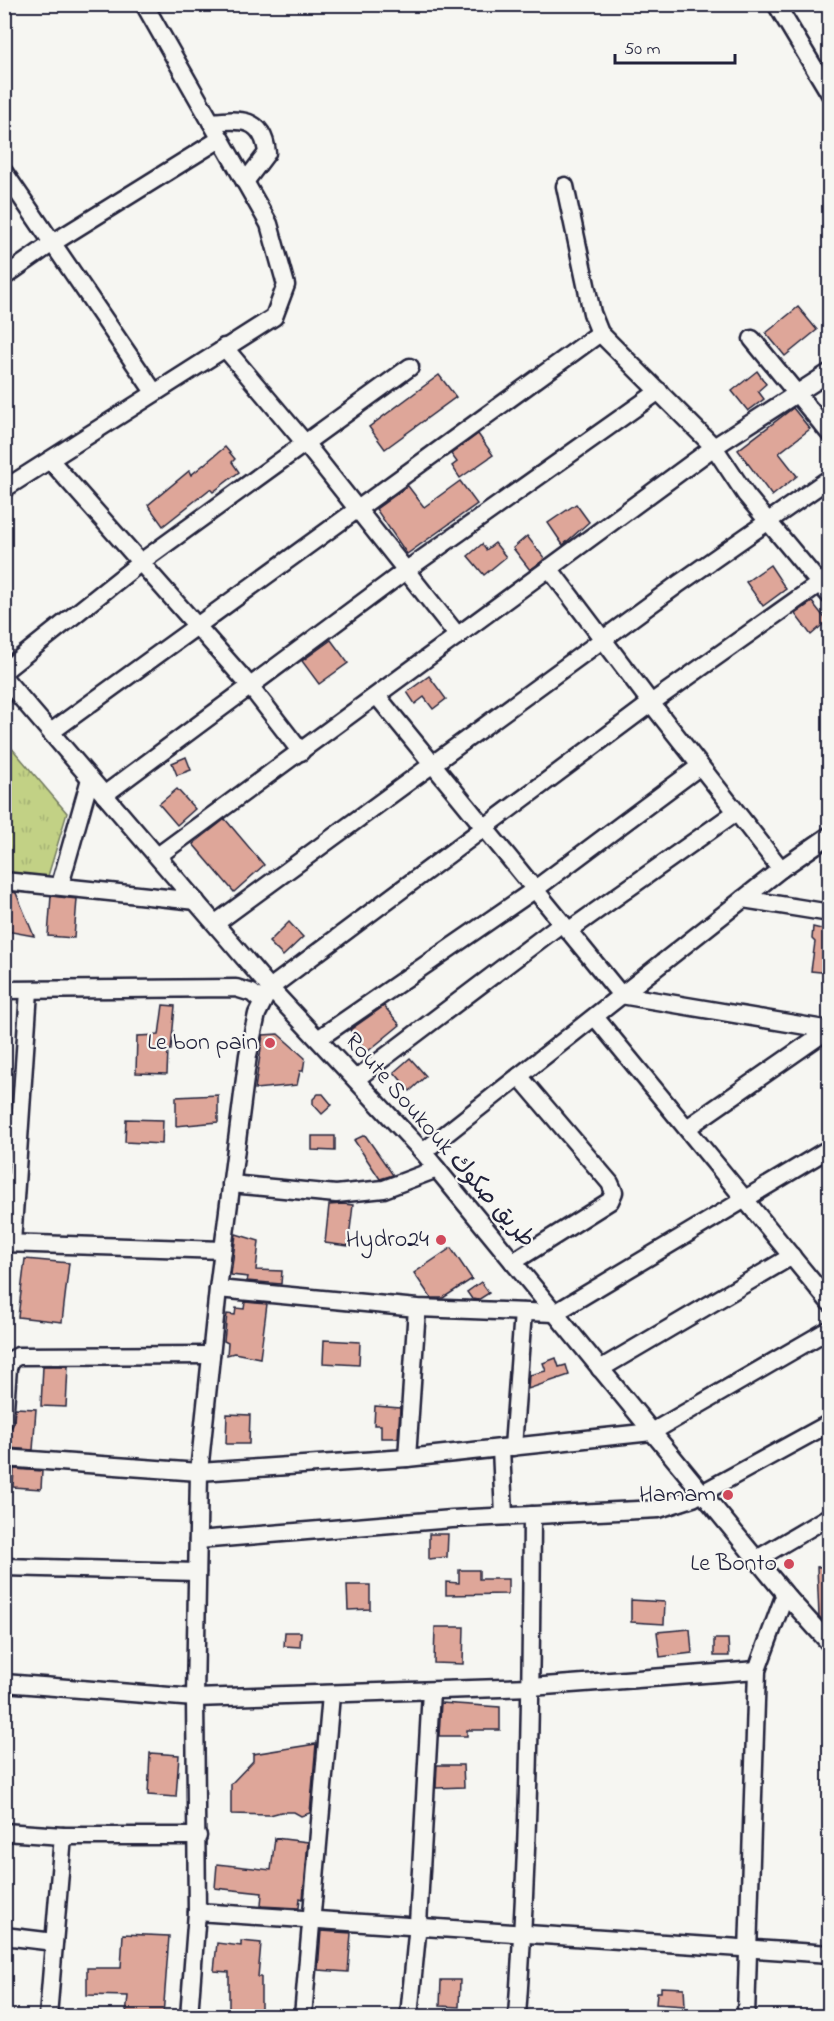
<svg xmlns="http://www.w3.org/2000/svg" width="834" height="2021" font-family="'Indie Flower','Playpen Sans Arabic',sans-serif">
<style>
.park{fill:url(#park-tufts);stroke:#727a60;stroke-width:1.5}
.building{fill:#dea699;stroke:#22223b;stroke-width:1.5}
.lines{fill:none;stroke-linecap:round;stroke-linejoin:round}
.minor-casing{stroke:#22223b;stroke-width:21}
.minor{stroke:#f6f6f2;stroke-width:16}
.poi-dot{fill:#d1495b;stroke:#f6f6f2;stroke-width:2}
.labels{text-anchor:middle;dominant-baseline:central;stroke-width:4.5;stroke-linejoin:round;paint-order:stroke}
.poi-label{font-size:24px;fill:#22223b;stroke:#f6f6f2;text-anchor:end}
.street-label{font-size:24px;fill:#22223b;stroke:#f6f6f2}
</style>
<defs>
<pattern id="park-tufts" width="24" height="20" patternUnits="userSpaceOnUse" patternTransform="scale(1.5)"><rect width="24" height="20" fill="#c2d185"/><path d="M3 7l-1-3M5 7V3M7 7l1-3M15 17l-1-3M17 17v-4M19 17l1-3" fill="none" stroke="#a6b374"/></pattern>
</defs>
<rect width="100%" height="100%" fill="#f6f6f2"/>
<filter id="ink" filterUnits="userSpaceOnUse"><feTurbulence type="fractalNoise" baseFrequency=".0167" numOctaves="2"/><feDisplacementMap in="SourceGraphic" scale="12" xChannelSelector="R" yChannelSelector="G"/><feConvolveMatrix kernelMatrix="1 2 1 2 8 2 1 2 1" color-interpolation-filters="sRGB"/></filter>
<g filter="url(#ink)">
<!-- park -->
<path class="park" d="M 4,739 L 67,813 L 48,876 L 5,876 Z"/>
<!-- building -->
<g class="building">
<path d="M 798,307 L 817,330 L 785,356 L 766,333 Z"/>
<path d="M 757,371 L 766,384 L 758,391 L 764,399 L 748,411 L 732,391 Z"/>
<path d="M 439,375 L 456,397 L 385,449 L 369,427 Z"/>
<path d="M 793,408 L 810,429 L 779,453 L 797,476 L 772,496 L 738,450 Z"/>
<path d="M 478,434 L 493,455 L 460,478 L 452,466 L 457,462 L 451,454 Z"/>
<path d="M 225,447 L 235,459 L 232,462 L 239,472 L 213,492 L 210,489 L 163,526 L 148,505 L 189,471 L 191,475 Z"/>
<path d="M 460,481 L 477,504 L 407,554 L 376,509 L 408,486 L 424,507 Z"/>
<path d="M 576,504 L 589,522 L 563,545 L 548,523 Z"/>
<path d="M 527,536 L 545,559 L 530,570 L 513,548 Z"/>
<path d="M 495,543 L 506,557 L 484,575 L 468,556 L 482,544 L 486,550 Z"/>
<path d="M 770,565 L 786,589 L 763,606 L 746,582 Z"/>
<path d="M 812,602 L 827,621 L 811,635 L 795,614 Z"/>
<path d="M 331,640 L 348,663 L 319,684 L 302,661 Z"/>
<path d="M 429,676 L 446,699 L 433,709 L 424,697 L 415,704 L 407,692 Z"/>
<path d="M 186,757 L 191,770 L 177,775 L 172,763 Z"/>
<path d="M 177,789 L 195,809 L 177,825 L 159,804 Z"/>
<path d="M 225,819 L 264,865 L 234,892 L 193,844 Z"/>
<path d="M 12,892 L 16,893 L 34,936 L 6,931 Z"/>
<path d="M 51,896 L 77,899 L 74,938 L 48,936 Z"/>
<path d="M 289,922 L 303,937 L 283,956 L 269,942 Z"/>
<path d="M 813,927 L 830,931 L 830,973 L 811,971 L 815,942 L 812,939 Z"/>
<path d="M 163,1005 L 175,1006 L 171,1050 L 168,1050 L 167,1074 L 136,1073 L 137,1036 L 159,1035 Z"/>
<path d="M 384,1006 L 400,1025 L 367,1052 L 350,1030 Z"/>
<path d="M 278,1034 L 305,1058 L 303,1071 L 300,1071 L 297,1085 L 255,1089 L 263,1035 Z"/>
<path d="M 410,1058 L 426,1076 L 410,1091 L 394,1072 Z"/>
<path d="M 318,1094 L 323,1094 L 332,1105 L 322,1114 L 313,1104 L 313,1099 Z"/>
<path d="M 218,1095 L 218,1122 L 176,1126 L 176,1097 Z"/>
<path d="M 126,1119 L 163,1120 L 162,1144 L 125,1142 Z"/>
<path d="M 365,1135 L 393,1175 L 380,1179 L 354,1140 Z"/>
<path d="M 312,1136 L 335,1136 L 335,1151 L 312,1150 Z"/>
<path d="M 343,1204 L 353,1205 L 348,1246 L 325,1243 L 329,1205 Z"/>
<path d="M 236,1234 L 259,1241 L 256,1270 L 282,1271 L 281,1284 L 247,1281 L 248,1277 L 231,1275 Z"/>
<path d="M 451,1248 L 472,1279 L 443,1298 L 431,1298 L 414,1273 Z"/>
<path d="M 25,1259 L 69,1263 L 62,1322 L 18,1317 Z"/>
<path d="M 481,1282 L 489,1293 L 478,1300 L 472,1299 L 467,1292 Z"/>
<path d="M 245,1302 L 267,1304 L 260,1358 L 234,1353 L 227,1355 L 228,1343 L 224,1341 L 227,1314 L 235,1315 L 236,1308 L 244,1309 Z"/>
<path d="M 324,1340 L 360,1342 L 359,1365 L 323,1363 Z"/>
<path d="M 556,1358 L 559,1367 L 566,1365 L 569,1375 L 528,1389 L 529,1375 L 546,1371 L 543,1363 Z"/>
<path d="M 43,1366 L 68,1366 L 66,1407 L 41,1406 Z"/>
<path d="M 375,1406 L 400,1408 L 398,1438 L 381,1438 L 381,1425 L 374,1425 Z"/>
<path d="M 15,1408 L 36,1409 L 33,1450 L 8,1448 L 9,1430 L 14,1422 Z"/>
<path d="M 227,1414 L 250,1415 L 249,1444 L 226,1444 Z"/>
<path d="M 14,1469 L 42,1471 L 41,1489 L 13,1487 Z"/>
<path d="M 429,1534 L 448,1534 L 447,1557 L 429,1559 Z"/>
<path d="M 830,1566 L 830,1621 L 823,1621 L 819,1616 L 817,1567 Z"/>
<path d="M 459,1570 L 479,1570 L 479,1579 L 508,1579 L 508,1594 L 446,1595 L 446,1582 L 459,1583 Z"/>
<path d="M 347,1585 L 370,1585 L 370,1609 L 348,1610 Z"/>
<path d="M 631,1600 L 665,1602 L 664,1624 L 631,1622 Z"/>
<path d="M 435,1627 L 464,1627 L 463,1664 L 434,1663 Z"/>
<path d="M 690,1629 L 692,1653 L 660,1657 L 657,1632 Z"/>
<path d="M 285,1632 L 301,1632 L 300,1647 L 284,1646 Z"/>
<path d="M 714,1639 L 728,1639 L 729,1656 L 714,1656 Z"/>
<path d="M 441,1703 L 500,1707 L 500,1730 L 467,1730 L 467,1736 L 439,1736 Z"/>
<path d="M 316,1744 L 310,1813 L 301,1816 L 294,1812 L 281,1812 L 270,1815 L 231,1814 L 231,1784 L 253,1761 L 253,1754 Z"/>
<path d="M 150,1753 L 179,1755 L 176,1797 L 148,1795 Z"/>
<path d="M 437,1765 L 463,1765 L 464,1787 L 436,1788 Z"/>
<path d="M 275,1838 L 308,1842 L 303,1899 L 300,1898 L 299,1908 L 261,1906 L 262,1893 L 215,1888 L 217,1864 L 271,1870 Z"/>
<path d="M 321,1931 L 351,1933 L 348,1972 L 318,1970 Z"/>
<path d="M 123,1934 L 169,1936 L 163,2016 L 126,2016 L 128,1996 L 87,1995 L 87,1968 L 121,1968 Z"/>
<path d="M 241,1941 L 261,1943 L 258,1977 L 261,1977 L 261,2016 L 229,2016 L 229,1972 L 214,1971 L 217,1943 L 241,1946 Z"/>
<path d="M 441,1980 L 460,1980 L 459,2007 L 440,2006 Z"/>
<path d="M 661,1987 L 684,1988 L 685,2006 L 656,2004 L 657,1992 L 661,1992 Z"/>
</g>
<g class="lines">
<!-- minor casing -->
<g class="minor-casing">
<g id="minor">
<path d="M 776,4 L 830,94"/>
<path d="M 211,122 C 240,119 263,117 267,153 L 245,182"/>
<path d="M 4,172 L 154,392"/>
<path d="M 565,186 L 592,313 L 600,333 L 714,447 L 746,495 L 830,596"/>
<path d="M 4,277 L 51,244 L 220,139"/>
<path d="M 752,339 L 830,434"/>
<path d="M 224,347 L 305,443 L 458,636"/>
<path d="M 50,460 L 250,686 L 301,752"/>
<path d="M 4,489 L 274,317 L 286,285 L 269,224 L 144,4"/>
<path d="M 549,568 L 651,703 L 830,576"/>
<path d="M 4,671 L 141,562 L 410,367"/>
<path d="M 4,678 L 270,988 L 423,1152 L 785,1594 L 830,1644"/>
<path d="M 377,696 L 621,995 L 830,1030"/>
<path d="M 51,732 L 600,333"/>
<path d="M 104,795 L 405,571 L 659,391"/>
<path d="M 159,855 L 714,447 L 830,372"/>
<path d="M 4,881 L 196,901"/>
<path d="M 60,885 L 90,779"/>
<path d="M 743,899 L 830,913"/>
<path d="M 216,923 L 677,585 L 830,478"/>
<path d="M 568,931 L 736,812"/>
<path d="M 4,990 L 236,988 L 252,993 L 262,1002"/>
<path d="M 595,1017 L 830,1303"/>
<path d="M 318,1039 L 534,890 L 700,766"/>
<path d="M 356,1079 L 562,923"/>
<path d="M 687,1128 L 828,1030 L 830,1032"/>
<path d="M 423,1152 L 781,869 L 830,835"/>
<path d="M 231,1184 L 336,1194 L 384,1189 L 437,1169"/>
<path d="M 4,1243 L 223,1250"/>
<path d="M 12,1243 L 29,991"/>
<path d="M 513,1262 L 610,1201 L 614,1192 L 610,1183 L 519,1076"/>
<path d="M 218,1289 L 417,1308 L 555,1313 L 830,1148"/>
<path d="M 600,1369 L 792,1256"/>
<path d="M 4,1421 L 8,1368 L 11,1360 L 18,1356 L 211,1355"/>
<path d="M 513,1447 L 523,1312"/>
<path d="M 501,1448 L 504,1516"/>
<path d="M 4,1458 L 199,1472 L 407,1458 L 652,1432 L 830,1329"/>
<path d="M 407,1458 L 417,1308"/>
<path d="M 198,1540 L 452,1519 L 659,1509 L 693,1498 L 830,1423"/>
<path d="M 757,1559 L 830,1516"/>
<path d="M 4,1567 L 197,1572"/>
<path d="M 4,1683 L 195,1698 L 531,1687 L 757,1670"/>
<path d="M 4,1832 L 63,1836"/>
<path d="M 197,1912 L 830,1954"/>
<path d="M 4,1936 L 54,1942"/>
<path d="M 48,2016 L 63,1836 L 198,1836"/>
<path d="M 189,2016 L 197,1912 L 195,1698 L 199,1472 L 218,1289 L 248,1055 L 257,1014 L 270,988 L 651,703 L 781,869"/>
<path d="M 303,2016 L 331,1695"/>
<path d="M 409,2016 L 418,1924 L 431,1691"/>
<path d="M 517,2016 C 529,1850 531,1682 532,1515"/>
<path d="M 746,2016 L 757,1670 L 785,1594"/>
</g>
</g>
<!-- minor -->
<use href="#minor" class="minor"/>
</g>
</g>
<!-- markers -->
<g class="poi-dot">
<circle cx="270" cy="1043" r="6"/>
<circle cx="441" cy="1240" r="6"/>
<circle cx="728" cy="1495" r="6"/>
<circle cx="789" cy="1564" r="6"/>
</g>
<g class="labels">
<!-- poi labels -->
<g class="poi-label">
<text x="258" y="1043">Le bon pain</text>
<text x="429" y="1240">Hydro24</text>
<text x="716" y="1495">Hamam</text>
<text x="777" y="1564">Le Bonto</text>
</g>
<!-- street labels -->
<g class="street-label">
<text transform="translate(439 1141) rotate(49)">Route Soukouk طريق صكوك</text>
</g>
</g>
<!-- margin -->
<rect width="834" height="2021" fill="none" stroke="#f6f6f2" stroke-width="24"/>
<rect x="12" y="12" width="810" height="1997" fill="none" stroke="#22223b" stroke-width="2" filter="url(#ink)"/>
<!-- scale -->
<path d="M615 54v9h120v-9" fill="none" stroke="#22223b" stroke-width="3"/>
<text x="624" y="54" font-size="18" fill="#22223b" stroke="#f6f6f2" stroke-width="4.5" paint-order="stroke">50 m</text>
</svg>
